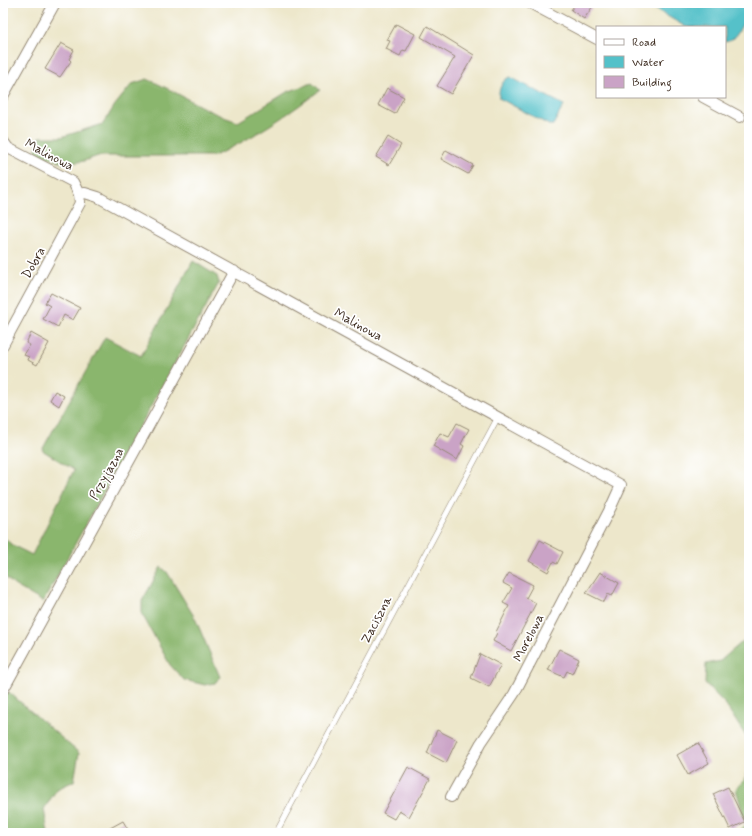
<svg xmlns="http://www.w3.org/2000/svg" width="752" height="836" font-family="Mynerve,sans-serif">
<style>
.forest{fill:#8ab66d;stroke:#627046}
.water{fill:#54c1c9;stroke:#487674}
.building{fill:#caa3c6}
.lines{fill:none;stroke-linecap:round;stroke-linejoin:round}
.service-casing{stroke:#948874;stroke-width:6}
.minor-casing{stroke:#948874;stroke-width:12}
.service{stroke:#fff;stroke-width:5}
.minor{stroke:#fff;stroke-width:10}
.labels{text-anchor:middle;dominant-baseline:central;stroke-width:3.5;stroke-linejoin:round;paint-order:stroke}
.street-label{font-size:13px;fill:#3b2a1e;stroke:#fff}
</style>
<rect width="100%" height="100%" fill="#fff"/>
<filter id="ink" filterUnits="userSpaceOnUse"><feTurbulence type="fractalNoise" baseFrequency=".025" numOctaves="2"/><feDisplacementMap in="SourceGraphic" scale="8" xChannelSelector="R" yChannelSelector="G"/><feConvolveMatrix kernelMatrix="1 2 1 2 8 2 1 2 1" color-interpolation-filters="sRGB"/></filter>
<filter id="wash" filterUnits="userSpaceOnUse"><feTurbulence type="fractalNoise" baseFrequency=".012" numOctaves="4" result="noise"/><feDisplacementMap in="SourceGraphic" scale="16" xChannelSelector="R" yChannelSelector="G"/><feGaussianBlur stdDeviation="0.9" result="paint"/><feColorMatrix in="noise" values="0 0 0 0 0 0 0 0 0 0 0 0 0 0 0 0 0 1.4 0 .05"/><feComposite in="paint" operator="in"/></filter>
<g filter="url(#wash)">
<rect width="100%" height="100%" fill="#ede7cb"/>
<!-- forest -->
<g class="forest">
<path d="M 147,79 C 179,92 205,112 238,122 L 287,92 L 312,83 L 320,90 C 291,113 248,141 214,156 L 98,156 L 84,161 L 65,164 L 35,152 L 39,137 L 61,137 L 103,124 L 115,105 L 132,84 Z"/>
<path d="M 193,261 L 217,276 L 219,283 L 43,602 L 14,585 L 3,575 L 3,536 L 12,545 L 32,555 L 74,470 L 42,450 L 105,337 L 141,356 Z"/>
<path d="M 161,567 L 167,572 L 195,618 L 220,677 L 215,683 L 205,685 L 184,680 L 170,665 L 142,614 L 142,601 Z"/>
<path d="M 749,636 L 749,741 L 725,704 L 705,683 L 706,664 L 720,661 Z"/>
<path d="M 3,687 L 79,753 L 74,781 L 57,789 L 44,809 L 48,833 L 3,833 Z"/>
<path d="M 749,767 L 749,833 L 736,833 L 746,825 L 736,789 L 745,779 Z"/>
</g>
<!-- water -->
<g class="water">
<path d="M 645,3 L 744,3 C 751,12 740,31 733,38 C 731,41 728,41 725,42 L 725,27 L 686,27 Z"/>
<path d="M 510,77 L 564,105 L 553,125 L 549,125 L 499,98 C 498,90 502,80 510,77 Z"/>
</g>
<g id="blocks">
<!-- building -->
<g class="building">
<path d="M 576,3 L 595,3 L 584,19 L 571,10 Z"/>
<path d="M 396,24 L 415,34 L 406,51 L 403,50 L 400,56 L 386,49 L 390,41 L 387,40 Z"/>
<path d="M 427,26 L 474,55 L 451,94 L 437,86 L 455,57 L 421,37 Z"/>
<path d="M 61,43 L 74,50 L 69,59 L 71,61 L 60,77 L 45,69 Z"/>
<path d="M 387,88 L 404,97 L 395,114 L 378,105 Z"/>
<path d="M 388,137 L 401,145 L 389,165 L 376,157 Z"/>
<path d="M 446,150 L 473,165 L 468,174 L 441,159 Z"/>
<path d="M 51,293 L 80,308 L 73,320 L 64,315 L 58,327 L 43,319 L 50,306 L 45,303 Z"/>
<path d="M 31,333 L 49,343 L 37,365 L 28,360 L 29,357 L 24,355 L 30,345 L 26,343 Z"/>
<path d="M 55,391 L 64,396 L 59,406 L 50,400 Z"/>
<path d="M 457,423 L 469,429 L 461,444 L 464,446 L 457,460 L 433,446 L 440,433 L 449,437 Z"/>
<path d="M 540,540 L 563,552 L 557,564 L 553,562 L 548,572 L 529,561 Z"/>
<path d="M 600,572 L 619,583 L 612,596 L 608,594 L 604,602 L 586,593 Z"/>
<path d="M 509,573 L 533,585 L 526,598 L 536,603 L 511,651 L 493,641 L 497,633 L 496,632 L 509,606 L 503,603 L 512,588 L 503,583 Z"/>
<path d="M 559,649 L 579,659 L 572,674 L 567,671 L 564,677 L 548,670 Z"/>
<path d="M 480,654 L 501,665 L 489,687 L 471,678 Z"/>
<path d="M 437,730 L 457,740 L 446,763 L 427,753 Z"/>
<path d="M 698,743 L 709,763 L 688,775 L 677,755 Z"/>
<path d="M 408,767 L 430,779 L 409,817 L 399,811 L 394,819 L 383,813 Z"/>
<path d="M 728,787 L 745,822 L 730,829 L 713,794 Z"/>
<path d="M 123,821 L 130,833 L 101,833 Z"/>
</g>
</g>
</g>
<g filter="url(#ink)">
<use href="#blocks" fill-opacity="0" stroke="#948874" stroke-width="1"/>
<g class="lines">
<!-- service casing -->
<g class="service-casing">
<path id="service" d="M 276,833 L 498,417"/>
</g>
<!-- minor casing -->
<g class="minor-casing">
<g id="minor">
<path d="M 530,3 L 597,39"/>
<path d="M 3,96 L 55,3"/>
<path d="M 703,97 L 740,117"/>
<path d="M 3,141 L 8,148 L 73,182 L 79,194 L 80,203 L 3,345"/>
<path d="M 79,194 L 85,193 L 98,197 L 621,485 L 611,507 L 514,694 L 481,743 L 451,797"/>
<path d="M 3,690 L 234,271"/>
</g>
</g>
<!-- service -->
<use href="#service" class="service"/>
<!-- minor -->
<use href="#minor" class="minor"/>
</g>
</g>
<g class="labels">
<!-- street labels -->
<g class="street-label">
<text transform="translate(49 155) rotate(28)">Malinowa</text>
<text transform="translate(34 263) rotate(-61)">Dobra</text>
<text transform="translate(358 325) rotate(29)">Malinowa</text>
<text transform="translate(107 474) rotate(-61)">Przyjazna</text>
<text transform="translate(377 620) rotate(-62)">Zaciszna</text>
<text transform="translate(529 638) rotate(-63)">Morelowa</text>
</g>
</g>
<!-- margin -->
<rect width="752" height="836" fill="none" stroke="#fff" stroke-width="16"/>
<!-- legend -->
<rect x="596" y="26" width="130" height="72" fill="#ffffff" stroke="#b1aaa5"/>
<rect x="604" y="39" width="20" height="6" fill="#ffffff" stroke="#b1aaa5"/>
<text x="632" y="46" font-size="12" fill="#3b2a1e">Road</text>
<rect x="604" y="56" width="20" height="12" fill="#54c1c9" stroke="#b1aaa5"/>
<text x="632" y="66" font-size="12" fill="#3b2a1e">Water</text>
<rect x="604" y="76" width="20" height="12" fill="#caa3c6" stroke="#b1aaa5"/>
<text x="632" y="86" font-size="12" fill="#3b2a1e">Building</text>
</svg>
